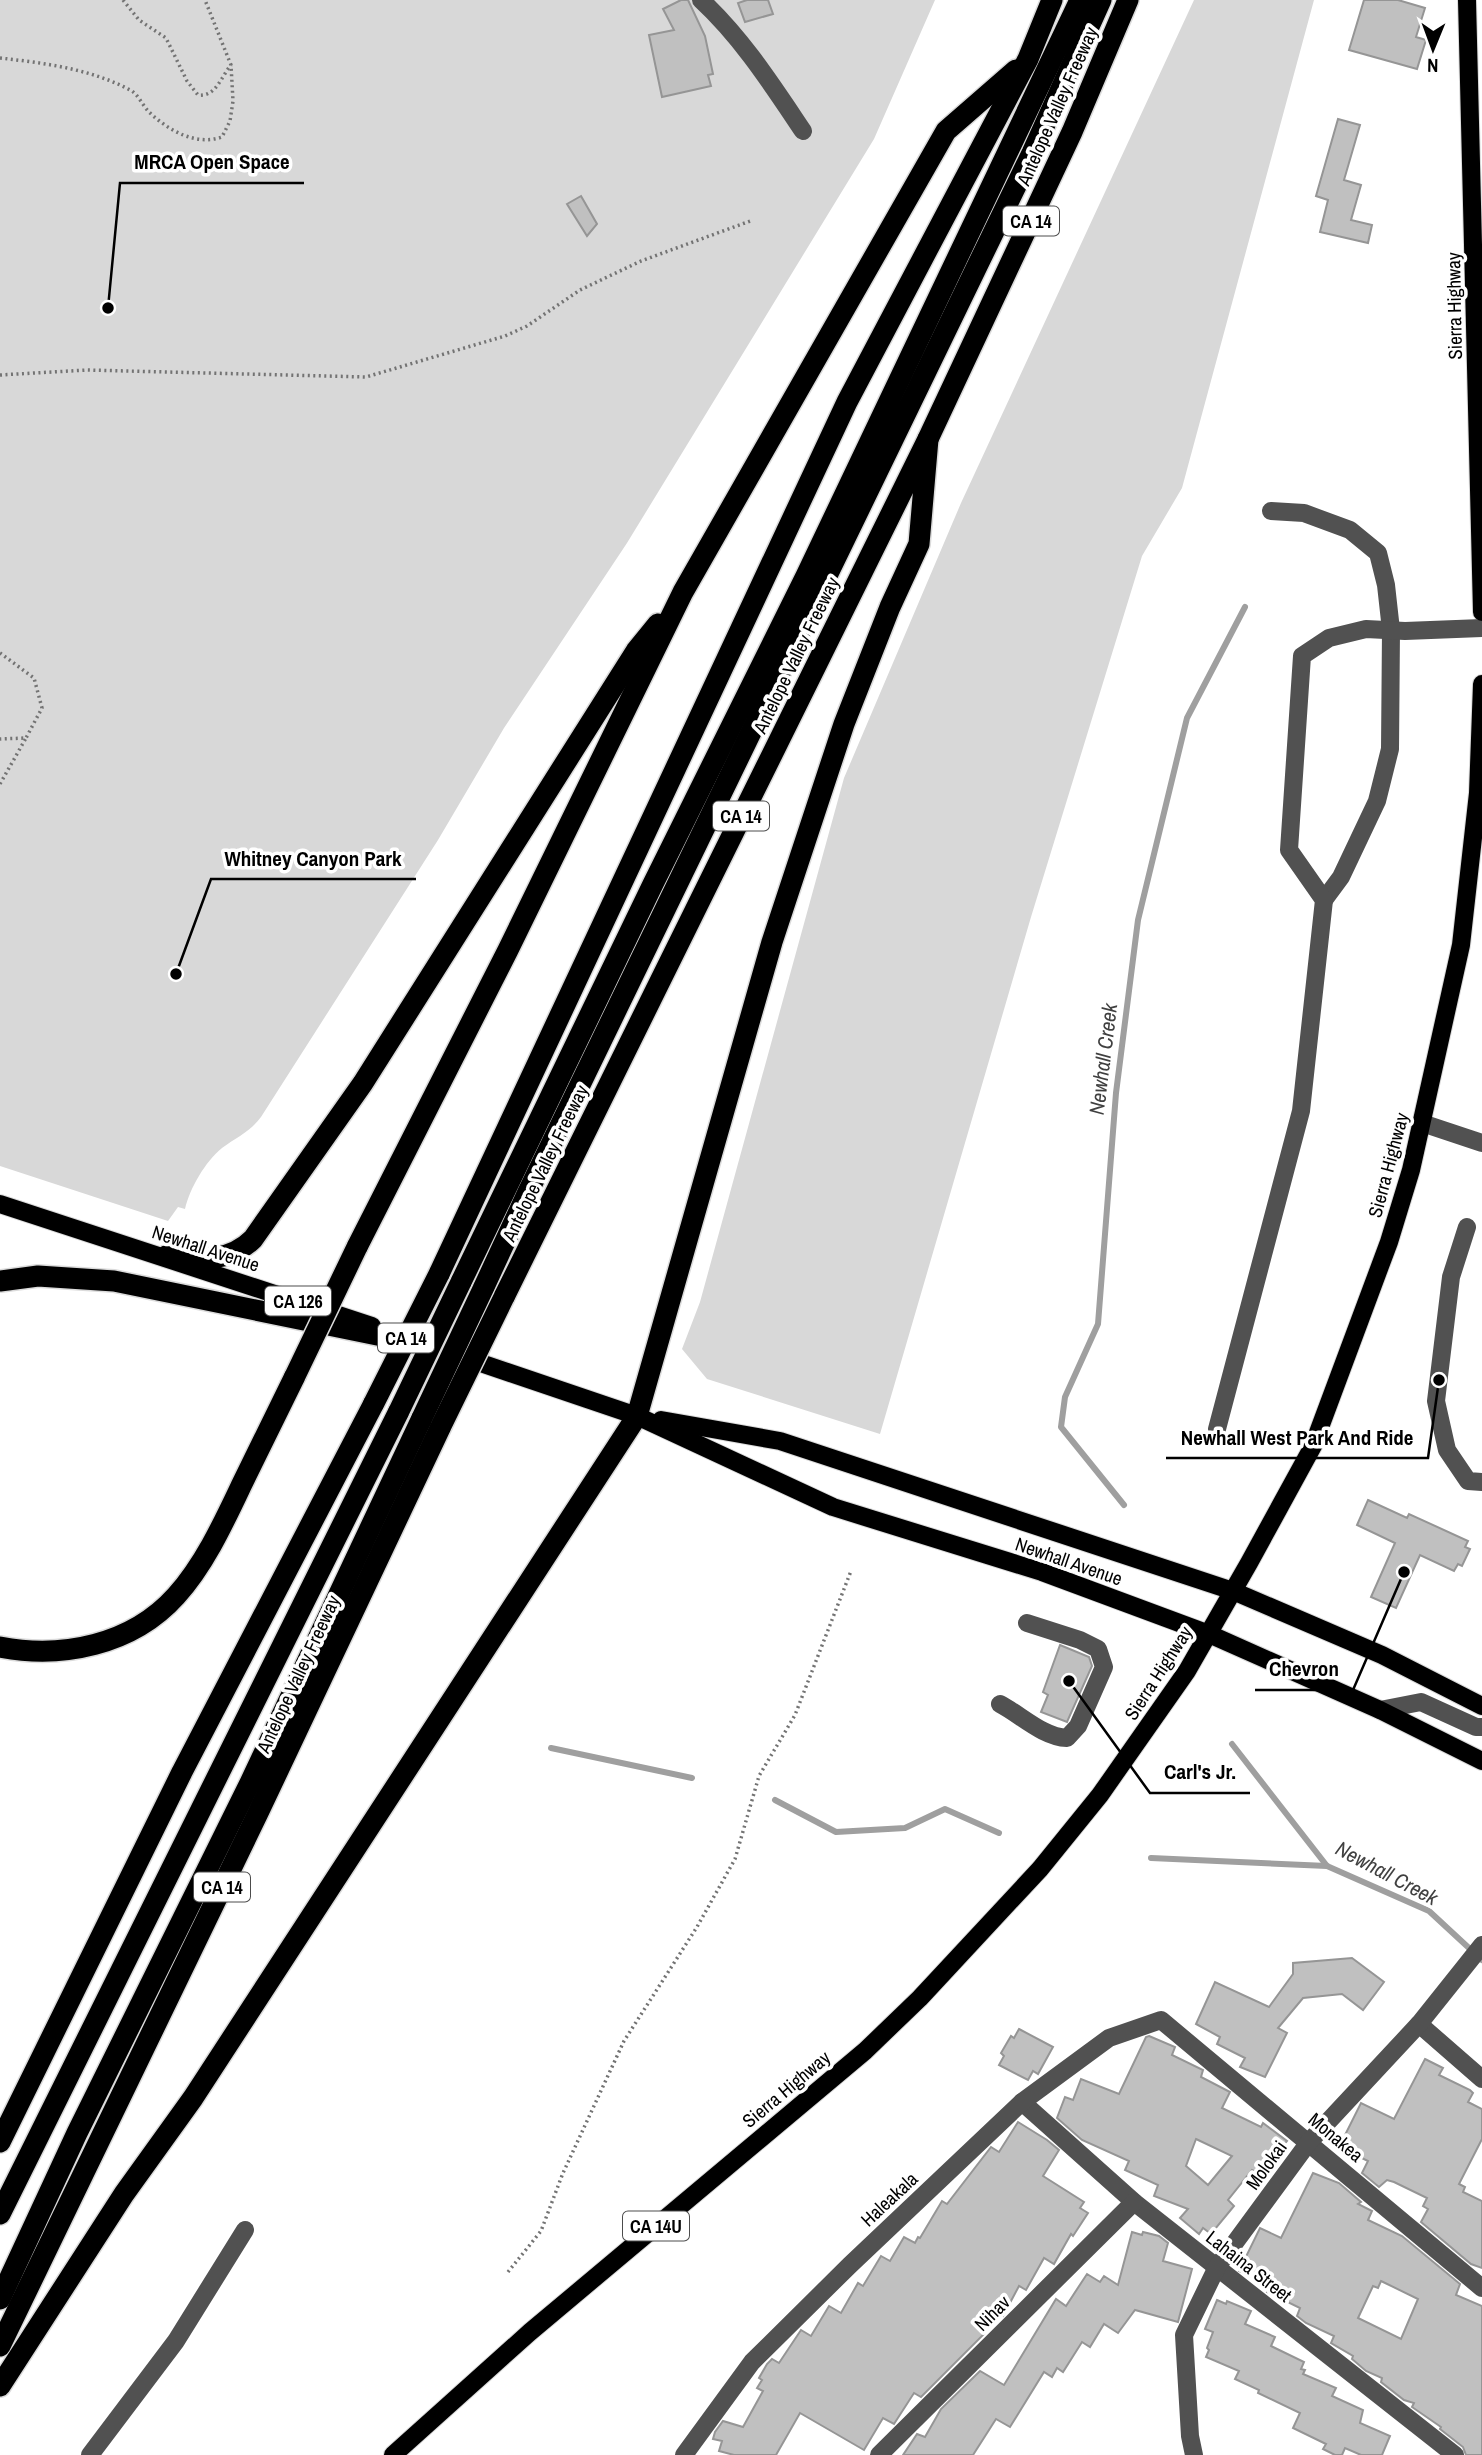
<svg xmlns="http://www.w3.org/2000/svg" width="1482" height="2455" font-family="'Archivo Narrow',sans-serif">
<style>
.green{fill:#d8d8d8}
.lines{fill:none;stroke-linecap:round;stroke-linejoin:round}
.stream{stroke:#9f9f9f;stroke-width:6}
.building{fill:#c0c0c0;stroke:#959595;stroke-width:2;fill-rule:evenodd}
.major-casing{stroke:#dbdbdb;stroke-width:20}
.highway-casing{stroke:#dbdbdb;stroke-width:24}
.path{stroke:#737373;stroke-width:3.5;stroke-dasharray:2 3.5;stroke-linecap:butt}
.minor{stroke:#515151;stroke-width:18}
.major{stroke:#000;stroke-width:18}
.highway{stroke:#000;stroke-width:21}
.highway-bridge-casing{stroke:#dbdbdb;stroke-width:24;stroke-linecap:butt}
.highway-bridge{stroke:#000;stroke-width:21}
.labels{text-anchor:middle;dominant-baseline:central;stroke-width:7;stroke-linejoin:round;paint-order:stroke}
.shield{fill:#fff;stroke:#4c4c4c;stroke-width:2}
.shield-label{font-size:18px;font-weight:bold;fill:#000}
.street-label{font-size:19px;fill:#000;stroke:#fff}
.water-label{font-size:21px;font-style:italic;fill:#404040;stroke:#fff}
.leader{fill:none;stroke:#000;stroke-width:2.5}
.callout-dot{fill:#000;stroke:#fff;stroke-width:2.5}
.callout-label{font-size:21px;text-anchor:middle;font-weight:bold;fill:#000;stroke:#fff;stroke-width:7;stroke-linejoin:round;paint-order:stroke}
</style>
<rect width="100%" height="100%" fill="#fff"/>
<!-- green -->
<g class="green">
<path d="M 0,0 L 935,0 L 874,139 L 627,543 L 504,728 L 438,840 L 261,1117 C 250,1132 237,1137 222,1148 C 205,1162 190,1188 185,1209 L 178,1207 L 168,1221 L 0,1166 Z"/>
<path d="M 1194,0 L 1314,0 L 1182,488 L 1142,556 L 1031,917 L 880,1434 L 707,1379 L 682,1349 L 700,1302 L 844,778 L 961,503 Z"/>
</g>
<g class="lines">
<!-- stream -->
<g class="stream">
<path d="M 1124,1505 L 1061,1427 L 1065,1397 L 1098,1324 L 1116,1093 L 1138,920 L 1187,718 L 1245,607"/>
<path d="M 1232,1744 L 1327,1866 L 1429,1911 L 1482,1960"/>
<path d="M 551,1748 L 692,1778"/>
<path d="M 775,1800 L 836,1832 L 905,1828 L 945,1809 L 999,1833"/>
<path d="M 1151,1858 L 1327,1866"/>
</g>
</g>
<!-- building -->
<g class="building">
<path d="M 681,0 L 688,0 L 705,36 L 713,74 L 708,75 L 711,86 L 662,97 L 649,35 L 674,30 L 663,9 Z"/>
<path d="M 747,0 L 768,0 L 773,14 L 745,22 L 738,3 Z"/>
<path d="M 1364,0 L 1398,0 L 1425,8 L 1416,37 L 1426,40 L 1417,69 L 1349,50 Z"/>
<path d="M 1338,119 L 1360,125 L 1344,180 L 1361,185 L 1351,220 L 1372,225 L 1368,243 L 1320,232 L 1328,200 L 1316,196 Z"/>
<path d="M 581,196 L 597,224 L 587,236 L 567,204 Z"/>
<path d="M 1368,1500 L 1407,1518 L 1409,1514 L 1468,1541 L 1465,1547 L 1470,1549 L 1462,1566 L 1458,1564 L 1454,1571 L 1420,1555 L 1396,1608 L 1371,1597 L 1395,1543 L 1357,1525 Z"/>
<path d="M 1060,1645 L 1089,1657 L 1092,1666 L 1067,1722 L 1041,1712 L 1048,1695 L 1043,1692 Z"/>
<path d="M 1352,1958 L 1384,1982 L 1363,2010 L 1342,1994 L 1303,1998 L 1278,2028 L 1287,2033 L 1265,2077 L 1240,2067 L 1245,2058 L 1217,2044 L 1220,2037 L 1196,2024 L 1215,1982 L 1269,2007 L 1293,1974 L 1293,1963 Z"/>
<path d="M 1019,2029 L 1053,2047 L 1038,2074 L 1033,2071 L 1028,2080 L 999,2065 L 1004,2056 L 1001,2053 L 1011,2036 L 1014,2038 Z"/>
<path d="M 1149,2036 L 1175,2047 L 1172,2055 L 1203,2070 L 1201,2077 L 1230,2092 L 1222,2108 L 1261,2127 L 1263,2123 L 1287,2141 L 1260,2174 L 1252,2170 L 1228,2200 L 1234,2206 L 1211,2234 L 1203,2228 L 1199,2234 L 1180,2218 L 1188,2209 L 1154,2196 L 1158,2185 L 1125,2170 L 1129,2161 L 1082,2140 L 1057,2118 L 1065,2097 L 1073,2100 L 1081,2079 L 1119,2094 L 1146,2037 ZM 1196,2139 L 1232,2156 L 1208,2185 L 1186,2166 Z"/>
<path d="M 1425,2059 L 1443,2068 L 1439,2075 L 1470,2090 L 1473,2093 L 1468,2102 L 1482,2109 L 1482,2139 L 1459,2184 L 1465,2187 L 1463,2192 L 1482,2201 L 1482,2268 L 1471,2264 L 1421,2222 L 1428,2209 L 1423,2206 L 1427,2198 L 1394,2182 L 1387,2180 L 1379,2187 L 1362,2173 L 1368,2161 L 1339,2147 L 1361,2103 L 1394,2119 Z"/>
<path d="M 1018,2122 L 1047,2140 L 1059,2150 L 1043,2176 L 1084,2202 L 1080,2208 L 1088,2213 L 1073,2236 L 1071,2234 L 1054,2264 L 1044,2258 L 1026,2290 L 1019,2286 L 1003,2316 L 995,2314 L 985,2333 L 921,2397 L 914,2393 L 894,2424 L 883,2418 L 864,2450 L 800,2413 L 776,2455 L 734,2455 L 719,2451 L 722,2441 L 713,2439 L 715,2432 L 723,2421 L 743,2427 L 763,2391 L 757,2388 L 762,2380 L 759,2378 L 767,2364 L 772,2359 L 779,2363 L 801,2330 L 811,2336 L 829,2306 L 841,2313 L 858,2283 L 863,2286 L 881,2256 L 890,2261 L 904,2237 L 915,2243 L 918,2237 L 920,2238 L 942,2201 L 947,2204 L 991,2147 L 999,2152 Z"/>
<path d="M 1313,2173 L 1339,2183 L 1361,2202 L 1358,2204 L 1372,2211 L 1368,2220 L 1402,2236 L 1460,2284 L 1456,2295 L 1482,2306 L 1482,2455 L 1466,2455 L 1463,2447 L 1440,2429 L 1441,2427 L 1412,2407 L 1414,2403 L 1404,2400 L 1381,2382 L 1382,2378 L 1366,2371 L 1352,2359 L 1353,2356 L 1331,2343 L 1334,2336 L 1306,2323 L 1297,2316 L 1300,2308 L 1267,2292 L 1269,2284 L 1239,2271 L 1260,2228 L 1281,2238 ZM 1381,2281 L 1418,2299 L 1401,2339 L 1358,2318 L 1373,2286 L 1378,2288 Z"/>
<path d="M 1132,2232 L 1142,2235 L 1143,2232 L 1159,2236 L 1168,2243 L 1163,2261 L 1192,2269 L 1178,2322 L 1135,2310 L 1118,2333 L 1104,2324 L 1090,2347 L 1082,2342 L 1063,2372 L 1057,2368 L 1052,2377 L 1044,2372 L 1010,2427 L 996,2419 L 973,2455 L 903,2455 L 917,2434 L 925,2437 L 941,2409 L 980,2371 L 1004,2385 L 1056,2299 L 1066,2306 L 1087,2274 L 1100,2282 L 1104,2276 L 1118,2285 Z"/>
<path d="M 1217,2300 L 1226,2304 L 1227,2301 L 1251,2311 L 1245,2324 L 1275,2337 L 1271,2346 L 1304,2362 L 1301,2369 L 1305,2370 L 1303,2374 L 1336,2388 L 1332,2396 L 1363,2410 L 1360,2423 L 1390,2436 L 1382,2455 L 1361,2455 L 1345,2448 L 1342,2455 L 1335,2455 L 1323,2449 L 1326,2444 L 1293,2428 L 1300,2413 L 1258,2393 L 1259,2390 L 1235,2379 L 1239,2371 L 1206,2357 L 1209,2350 L 1207,2348 L 1213,2332 L 1205,2329 Z"/>
</g>
<g class="lines">
<!-- major casing -->
<g class="major-casing">
<g id="major">
<path d="M 1467,0 L 1482,612"/>
<path d="M 0,1204 L 372,1326"/>
<path d="M 419,1342 L 637,1416 L 833,1507 L 1042,1572 L 1209,1634 L 1380,1710 L 1482,1761"/>
<path d="M 661,1420 L 780,1441 L 1233,1591 L 1382,1655 L 1482,1706"/>
<path d="M 393,2455 L 530,2332 L 865,2051 L 920,1998 L 1040,1869 L 1100,1795 L 1187,1671 L 1249,1563 L 1313,1446 L 1389,1242 L 1411,1170 L 1461,945 L 1478,793 L 1482,684"/>
</g>
</g>
<!-- highway casing -->
<g class="highway-casing">
<g id="highway">
<path d="M 357,1247 L 508,950 L 683,592 L 946,131 L 1016,70"/>
<path d="M 166,1256 C 198,1259 228,1264 253,1239 L 363,1083 L 636,651 L 658,624"/>
<path d="M 439,1274 L 847,402 L 1028,59 L 1052,0"/>
<path d="M 0,1281 L 38,1276 L 114,1281 L 431,1346"/>
<path d="M 461,1282 L 653,884 L 806,576 L 1080,0"/>
<path d="M 483,1289 L 528,1192 L 1032,153 L 1101,0"/>
<path d="M 504,1297 L 928,439 L 1072,132 L 1128,0"/>
<path d="M 0,1647 C 62,1659 132,1645 176,1596 C 204,1565 223,1524 241,1486 C 259,1450 277,1413 295,1376"/>
<path d="M 0,2142 L 182,1772 L 374,1403"/>
<path d="M 0,2214 L 399,1411"/>
<path d="M 0,2299 L 77,2133 L 249,1785 L 422,1418"/>
<path d="M 0,2346 L 258,1813 L 441,1426"/>
<path d="M 0,2386 L 124,2194 L 193,2098 L 637,1416 L 772,942 L 844,724 L 890,607 L 919,544 L 928,439"/>
</g>
</g>
<!-- path -->
<g class="path">
<path d="M 123,0 L 139,20 L 166,38 L 187,81 L 198,95 C 216,97 221,77 231,65"/>
<path d="M 0,58 C 44,63 92,69 132,91 C 139,96 143,106 149,112 C 169,131 196,146 222,137 L 230,121 L 233,101 L 231,65 L 205,0"/>
<path d="M 0,375 L 87,370 L 366,377 L 505,336 L 527,326 L 580,290 L 641,261 L 753,220"/>
<path d="M 0,653 L 34,678 L 42,708 L 26,738 L 0,739"/>
<path d="M 0,784 L 26,738"/>
<path d="M 508,2272 L 541,2231 L 563,2173 L 624,2041 L 697,1927 L 735,1859 L 759,1776 L 795,1715 L 851,1571"/>
</g>
<!-- minor -->
<g class="minor">
<path d="M 701,0 C 742,38 772,85 803,131"/>
<path d="M 1271,511 L 1304,513 L 1350,530 L 1378,553 L 1386,585 L 1391,630 L 1390,749 L 1377,801 L 1341,877 L 1324,900"/>
<path d="M 1422,1123 L 1482,1143"/>
<path d="M 1467,1227 L 1451,1277 L 1436,1401 L 1447,1450 L 1468,1481 L 1482,1482"/>
<path d="M 1217,1429 L 1301,1111 L 1324,900 L 1289,850 L 1302,656 L 1329,638 L 1366,629 L 1405,631 L 1482,628"/>
<path d="M 1000,1704 C 1021,1715 1043,1737 1067,1738 L 1078,1726 L 1104,1667 L 1098,1649 L 1080,1640 L 1027,1623"/>
<path d="M 1380,1710 L 1421,1702 L 1476,1727 L 1482,1727"/>
<path d="M 1419,2024 L 1482,2079"/>
<path d="M 1022,2102 L 1134,2202 L 1455,2455"/>
<path d="M 90,2455 L 176,2341 L 245,2230"/>
<path d="M 684,2455 L 752,2362 L 850,2265 L 1022,2102 L 1109,2038 L 1161,2020 L 1482,2288"/>
<path d="M 879,2455 L 1134,2202"/>
<path d="M 1194,2455 L 1190,2436 L 1184,2335 L 1217,2267 L 1309,2142 L 1419,2024 L 1482,1945"/>
</g>
<!-- major -->
<use href="#major" class="major"/>
<!-- highway -->
<use href="#highway" class="highway"/>
<!-- highway-bridge casing -->
<g class="highway-bridge-casing">
<g id="highway-bridge">
<path d="M 295,1376 L 357,1247"/>
<path d="M 374,1403 L 439,1274"/>
<path d="M 399,1411 L 461,1282"/>
<path d="M 422,1418 L 483,1289"/>
<path d="M 441,1426 L 504,1297"/>
</g>
</g>
<!-- highway-bridge -->
<use href="#highway-bridge" class="highway-bridge"/>
</g>
<g class="labels">
<!-- shield labels -->
<g class="shield">
<rect x="1003" y="206.5" width="56" height="29" rx="5"/>
<rect x="713" y="801.5" width="56" height="29" rx="5"/>
<rect x="265" y="1286.5" width="66" height="29" rx="5"/>
<rect x="378" y="1323.5" width="56" height="29" rx="5"/>
<rect x="194" y="1872.5" width="56" height="29" rx="5"/>
<rect x="623" y="2211.5" width="66" height="29" rx="5"/>
</g>
<g class="shield-label">
<text x="1031" y="221">CA 14</text>
<text x="741" y="816">CA 14</text>
<text x="298" y="1301">CA 126</text>
<text x="406" y="1338">CA 14</text>
<text x="222" y="1887">CA 14</text>
<text x="656" y="2226">CA 14U</text>
</g>
<!-- street labels -->
<g class="street-label">
<text transform="translate(1057 106) rotate(-66)">Antelope Valley Freeway</text>
<text transform="translate(1454 306) rotate(-91)">Sierra Highway</text>
<text transform="translate(796 655) rotate(-64)">Antelope Valley Freeway</text>
<text transform="translate(545 1163) rotate(-64)">Antelope Valley Freeway</text>
<text transform="translate(1388 1165) rotate(-75)">Sierra Highway</text>
<text transform="translate(206 1248) rotate(18)">Newhall Avenue</text>
<text transform="translate(1069 1561) rotate(19)">Newhall Avenue</text>
<text transform="translate(1158 1673) rotate(-57)">Sierra Highway</text>
<text transform="translate(298 1674) rotate(-65)">Antelope Valley Freeway</text>
<text transform="translate(786 2089) rotate(-40)">Sierra Highway</text>
<text transform="translate(1336 2137) rotate(40)">Monakea</text>
<text transform="translate(1266 2165) rotate(-54)">Molokai</text>
<text transform="translate(889 2199) rotate(-43)">Haleakala</text>
<text transform="translate(1249 2266) rotate(38)">Lahaina Street</text>
<text transform="translate(992 2313) rotate(-45)">Nihav</text>
</g>
<!-- water labels -->
<g class="water-label">
<text transform="translate(1103 1059) rotate(-83)">Newhall Creek</text>
<text transform="translate(1387 1873) rotate(28)">Newhall Creek</text>
</g>
</g>
<!-- callouts -->
<path class="leader" d="M108 308L120 183H304M176 974L211 879H416M1439 1380L1428 1458H1166M1404 1572L1353 1690H1255M1069 1681L1150 1793H1250"/>
<g class="callout-dot">
<circle cx="108" cy="308" r="7"/>
<circle cx="176" cy="974" r="7"/>
<circle cx="1439" cy="1380" r="7"/>
<circle cx="1404" cy="1572" r="7"/>
<circle cx="1069" cy="1681" r="7"/>
</g>
<g class="callout-label">
<text x="212" y="169">MRCA Open Space</text>
<text x="313" y="866">Whitney Canyon Park</text>
<text x="1297" y="1445">Newhall West Park And Ride</text>
<text x="1304" y="1676">Chevron</text>
<text x="1200" y="1779">Carl's Jr.</text>
</g>
<!-- north arrow -->
<g transform="translate(1433 49) rotate(181)" stroke="#ffffff" stroke-width="5" paint-order="stroke">
<path d="M0-5L12 26L0 18L-12 26Z" fill="#000000"/>
<text y="-10" font-size="19" font-weight="bold" text-anchor="middle" fill="#000000">N</text>
</g>
</svg>
